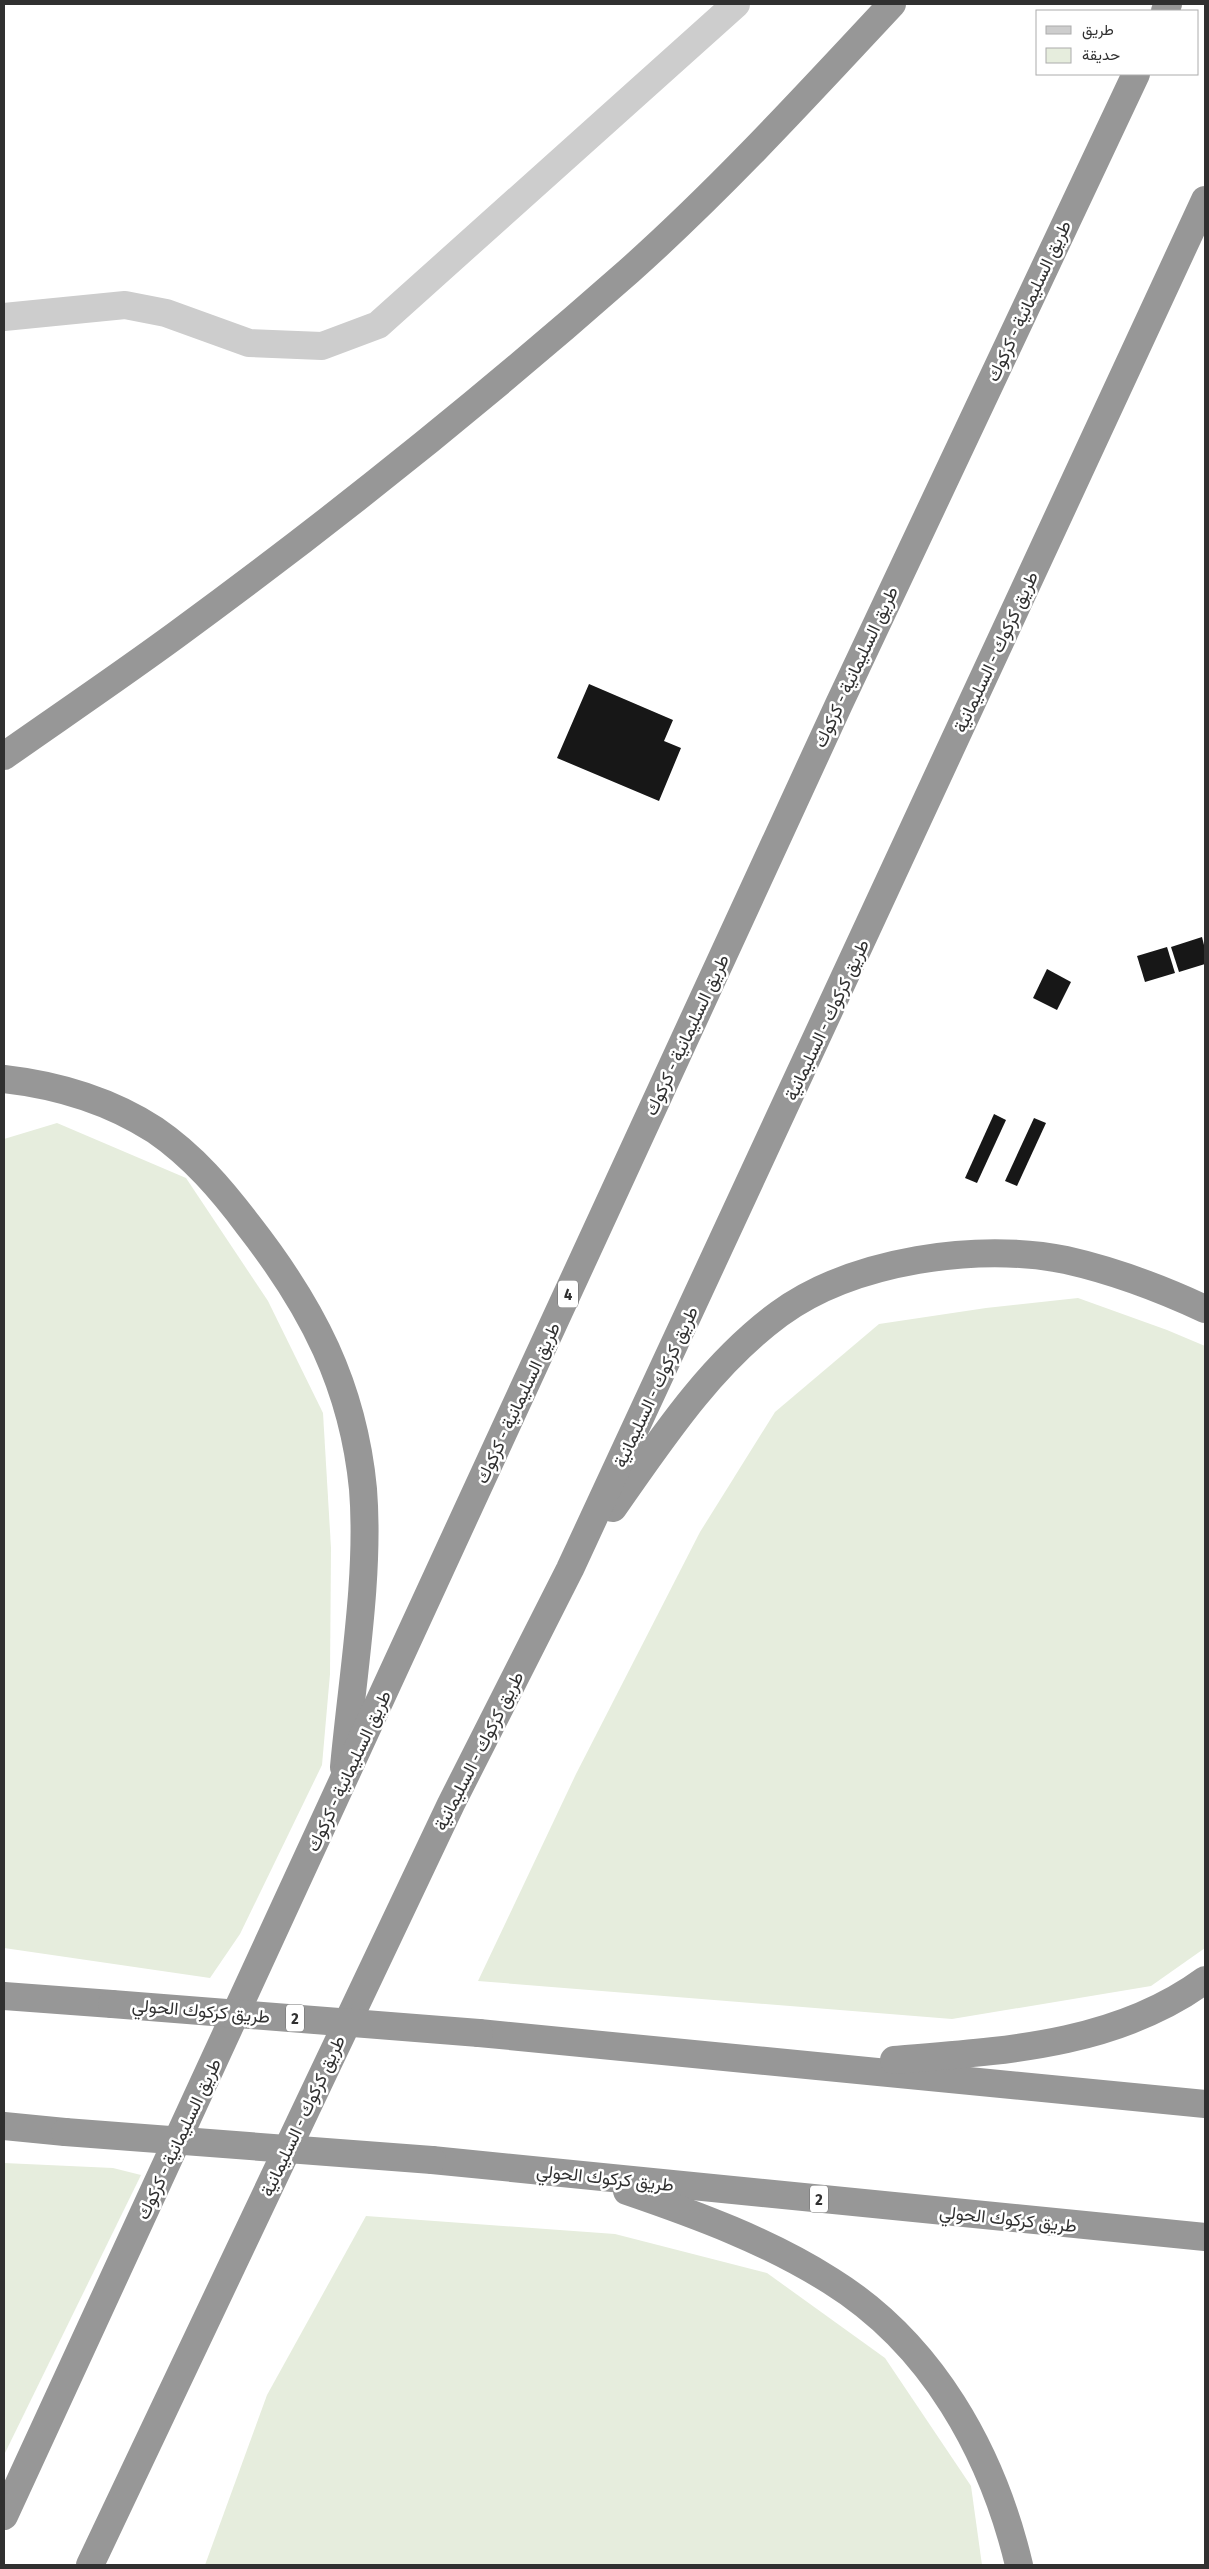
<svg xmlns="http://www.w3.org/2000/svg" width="1209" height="2569" font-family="'Fira Sans Condensed',Vazirmatn,sans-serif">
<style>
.green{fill:#e6eddd}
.building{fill:#171717}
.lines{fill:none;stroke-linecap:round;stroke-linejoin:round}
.minor{stroke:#cdcdcd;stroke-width:28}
.highway{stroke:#979797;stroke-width:28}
.highway-bridge{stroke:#979797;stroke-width:28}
.labels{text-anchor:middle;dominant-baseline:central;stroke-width:5;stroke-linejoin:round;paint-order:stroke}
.shield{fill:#fff;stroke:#6e6e6e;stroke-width:1}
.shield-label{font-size:16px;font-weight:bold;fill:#303030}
.street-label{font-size:18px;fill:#303030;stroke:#fff}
</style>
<rect width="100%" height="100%" fill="#fff"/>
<!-- green -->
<g class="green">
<path d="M 57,1123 L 186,1178 L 268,1301 L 323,1413 L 331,1548 L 330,1674 L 322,1765 L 240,1934 L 210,1978 L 4,1948 L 4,1139 Z"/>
<path d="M 1078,1298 L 1167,1330 L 1205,1346 L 1205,1948 L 1151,1986 L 952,2019 L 478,1981 L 576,1774 L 700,1532 L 775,1412 L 879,1324 L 986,1308 Z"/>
<path d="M 4,2163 L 113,2168 L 141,2175 L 4,2455 Z"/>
<path d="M 366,2216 L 615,2234 L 767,2273 L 885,2358 L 971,2486 L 982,2565 L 205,2565 L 267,2395 Z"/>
</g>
<!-- building -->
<g class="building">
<path d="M 589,684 L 673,720 L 664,741 L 681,748 L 659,801 L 557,758 Z"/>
<path d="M 1202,937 L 1205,949 L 1205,964 L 1179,972 L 1171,947 Z"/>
<path d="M 1167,947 L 1175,973 L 1145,982 L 1137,956 Z"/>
<path d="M 1047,969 L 1071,982 L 1057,1010 L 1033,998 Z"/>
<path d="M 994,1114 L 1006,1120 L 977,1183 L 965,1178 Z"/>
<path d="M 1034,1118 L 1046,1123 L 1017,1186 L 1005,1181 Z"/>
</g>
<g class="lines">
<!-- minor -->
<path class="minor" d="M 4,317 L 125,305 L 166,313 L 249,343 L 322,346 L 378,325 L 736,4"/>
<!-- highway -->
<g class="highway">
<path d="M 1165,11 L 1168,4"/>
<path d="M 4,756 C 61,716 120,676 176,635 C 332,521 484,399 629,271 C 722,188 807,95 892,4"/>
<path d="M 4,1079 C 57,1085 110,1101 155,1130 C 193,1156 222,1190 249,1226 C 312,1307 353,1385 363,1489 C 370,1576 352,1679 344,1767"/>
<path d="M 613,1508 C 662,1438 710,1365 779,1314 C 853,1260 979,1242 1066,1260 C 1115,1271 1160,1288 1205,1309"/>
<path d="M 4,1996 L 112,2004"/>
<path d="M 479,2033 L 1205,2104"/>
<path d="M 894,2060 C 1001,2051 1115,2046 1205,1980"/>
<path d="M 4,2126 L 65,2132"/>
<path d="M 432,2160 L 1205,2237"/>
<path d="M 627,2191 C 697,2215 768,2241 831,2281 C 932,2344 992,2452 1019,2565"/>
<path d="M 4,2516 L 839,704 L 1136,74"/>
<path d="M 90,2565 L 451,1804 L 570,1569 L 1205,200"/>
</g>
<!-- highway-bridge -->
<g class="highway-bridge">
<path d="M 112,2004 L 479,2033"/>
<path d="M 65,2132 L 432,2160"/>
</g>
</g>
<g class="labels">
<!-- shield labels -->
<g class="shield">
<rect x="558" y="1280.5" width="20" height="27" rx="4"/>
<rect x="286" y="2004.5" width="18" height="27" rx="4"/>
<rect x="810" y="2185.5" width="18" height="27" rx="4"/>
</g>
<g class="shield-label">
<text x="568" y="1294">4</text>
<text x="295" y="2018">2</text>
<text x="819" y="2199">2</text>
</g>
<!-- street labels -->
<g class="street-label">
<text transform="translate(1029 301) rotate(-65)">طريق السليمانية - كركوك</text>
<text transform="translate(996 652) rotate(-65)">طريق كركوك - السليمانية</text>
<text transform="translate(856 667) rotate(-65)">طريق السليمانية - كركوك</text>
<text transform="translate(827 1020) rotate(-65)">طريق كركوك - السليمانية</text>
<text transform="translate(687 1035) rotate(-65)">طريق السليمانية - كركوك</text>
<text transform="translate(656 1387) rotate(-65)">طريق كركوك - السليمانية</text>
<text transform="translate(518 1403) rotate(-65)">طريق السليمانية - كركوك</text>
<text transform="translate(479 1751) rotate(-63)">طريق كركوك - السليمانية</text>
<text transform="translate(349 1771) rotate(-65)">طريق السليمانية - كركوك</text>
<text transform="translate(201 2011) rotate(5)">طريق كركوك الحولي</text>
<text transform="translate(303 2116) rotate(-65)">طريق كركوك - السليمانية</text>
<text transform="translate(179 2139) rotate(-65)">طريق السليمانية - كركوك</text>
<text transform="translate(605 2178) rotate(6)">طريق كركوك الحولي</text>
<text transform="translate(1008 2219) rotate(6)">طريق كركوك الحولي</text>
</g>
</g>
<!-- border -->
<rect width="1209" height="2569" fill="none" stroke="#303030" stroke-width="10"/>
<!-- legend -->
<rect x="1036" y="10" width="162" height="65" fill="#ffffff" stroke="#acacac"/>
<rect x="1046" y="26" width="25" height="8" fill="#cdcdcd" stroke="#acacac"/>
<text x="1082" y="35" font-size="15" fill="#303030">طريق</text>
<rect x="1046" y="48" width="25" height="15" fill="#e6eddd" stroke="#acacac"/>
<text x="1082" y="60" font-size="15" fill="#303030">حديقة</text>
</svg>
